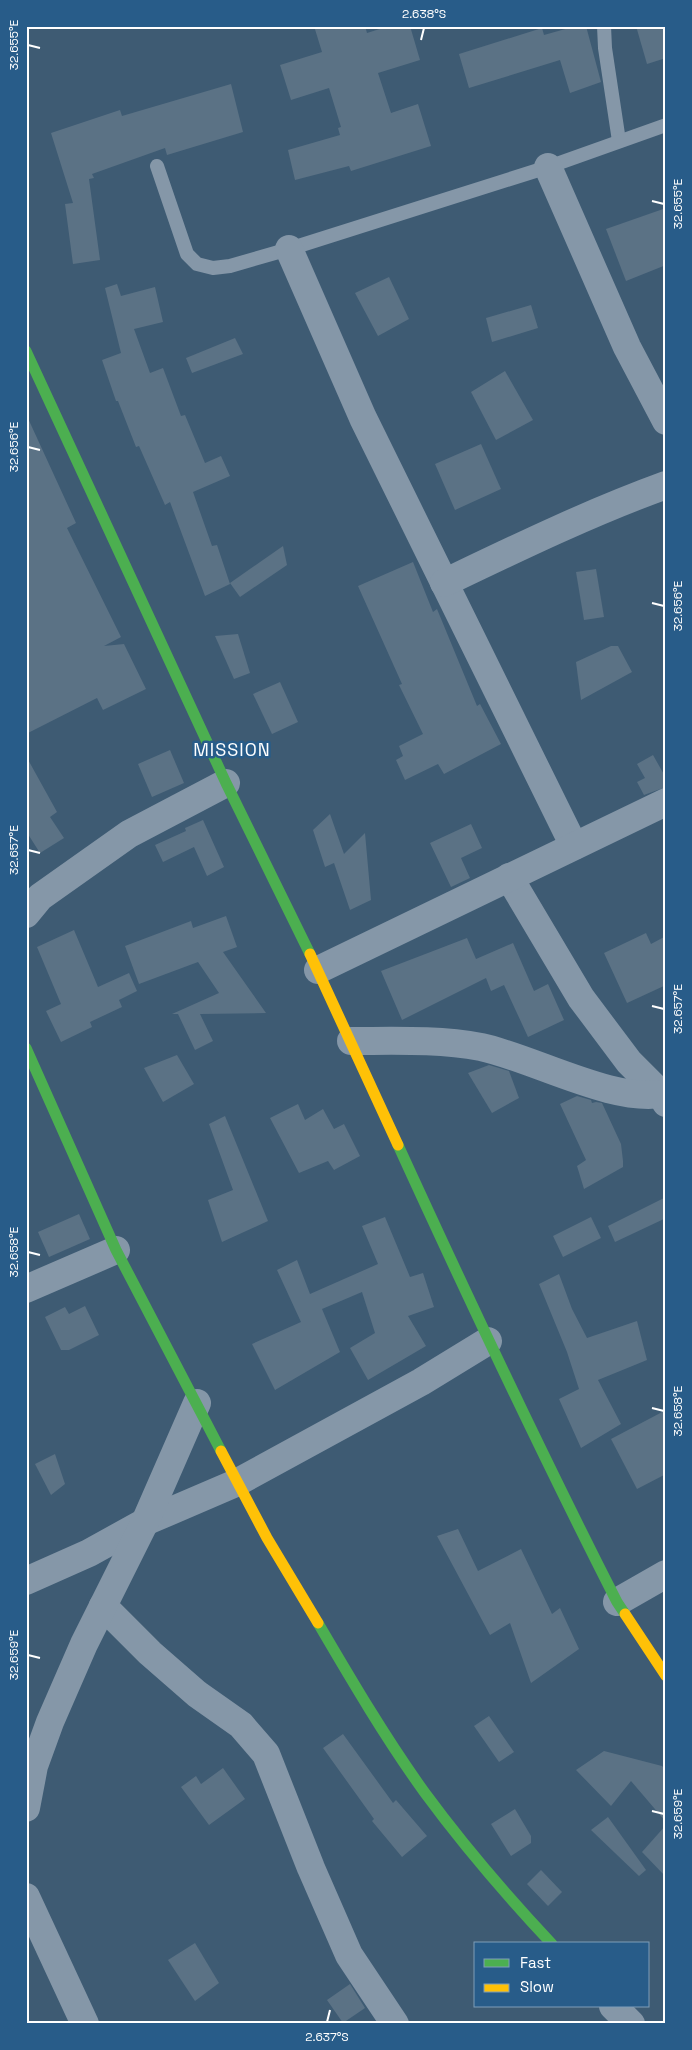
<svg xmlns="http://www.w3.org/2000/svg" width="692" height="2050" font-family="'Space Grotesk',sans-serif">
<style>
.building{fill:#5b7285}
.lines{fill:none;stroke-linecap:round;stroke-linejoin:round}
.lane{stroke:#8597a8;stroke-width:14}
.street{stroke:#8597a8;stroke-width:28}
.fast{stroke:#4caf50;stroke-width:11}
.slow{stroke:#ffc107;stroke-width:11}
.ticks{fill:none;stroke:#fff;stroke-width:2}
.labels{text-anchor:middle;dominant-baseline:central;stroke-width:5;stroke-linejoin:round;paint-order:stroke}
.quarter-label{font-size:18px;letter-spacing:1px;fill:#fff;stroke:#285c89}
.neatline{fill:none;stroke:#fff;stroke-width:2}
.ticks-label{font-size:12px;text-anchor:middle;fill:#fff}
</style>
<rect width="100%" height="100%" fill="#3e5b73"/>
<!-- building -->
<g class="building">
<path d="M 314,26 L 365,26 L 367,33 L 389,26 L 410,26 L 420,60 L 378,73 L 391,113 L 418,104 L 431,146 L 351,171 L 349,166 L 295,180 L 288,150 L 340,135 L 338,128 L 341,127 L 329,88 L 291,100 L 280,65 L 322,52 Z"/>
<path d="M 576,26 L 586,26 L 601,82 L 570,93 L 560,60 L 469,88 L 459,54 L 542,28 L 544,35 Z"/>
<path d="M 636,26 L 666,26 L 666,58 L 647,64 Z"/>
<path d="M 231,84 L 243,132 L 167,155 L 165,148 L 92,174 L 94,178 L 89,179 L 100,260 L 73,264 L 65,204 L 73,203 L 51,133 L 120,110 L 122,116 Z"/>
<path d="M 666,208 L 666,265 L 626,281 L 606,229 Z"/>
<path d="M 389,277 L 409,319 L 378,336 L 355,293 Z"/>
<path d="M 117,284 L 121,296 L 155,287 L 163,322 L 134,329 L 150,373 L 163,368 L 181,416 L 185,415 L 205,463 L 221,456 L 230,476 L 193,492 L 212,546 L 217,545 L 230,584 L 205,596 L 170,502 L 165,505 L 139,446 L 136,447 L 118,401 L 116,401 L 102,360 L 121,353 L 105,288 Z"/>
<path d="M 531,305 L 538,328 L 492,342 L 486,318 Z"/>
<path d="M 235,338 L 243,354 L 192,373 L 186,358 Z"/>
<path d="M 505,371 L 533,420 L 496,440 L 471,392 Z"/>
<path d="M 26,414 L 76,523 L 67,528 L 121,637 L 104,646 L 124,644 L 146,689 L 103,710 L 97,698 L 26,734 Z"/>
<path d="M 481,444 L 501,489 L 455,510 L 435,464 Z"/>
<path d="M 283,546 L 287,565 L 240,597 L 230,583 Z"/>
<path d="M 413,562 L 433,612 L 437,609 L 477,706 L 480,704 L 501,744 L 444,774 L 438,764 L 405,780 L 396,760 L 403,756 L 399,746 L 423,734 L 399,685 L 402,684 L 358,586 Z"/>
<path d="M 596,569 L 604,617 L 584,620 L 576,572 Z"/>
<path d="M 238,634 L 250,673 L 234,679 L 215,636 Z"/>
<path d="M 611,646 L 618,646 L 632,672 L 581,700 L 576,662 Z"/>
<path d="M 280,682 L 298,722 L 272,734 L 253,694 Z"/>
<path d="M 170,750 L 184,783 L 152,797 L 138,764 Z"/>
<path d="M 653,755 L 666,778 L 666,787 L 644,795 L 637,782 L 645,778 L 637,764 Z"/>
<path d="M 26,756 L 57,812 L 50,817 L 64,838 L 40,853 L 26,831 Z"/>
<path d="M 330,814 L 344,854 L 365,833 L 371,900 L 350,910 L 334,863 L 325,867 L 313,830 Z"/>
<path d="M 203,820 L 224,867 L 207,876 L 194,847 L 163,862 L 155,845 L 186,831 L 185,828 Z"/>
<path d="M 471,824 L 482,848 L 461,858 L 470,878 L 451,887 L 430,843 Z"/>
<path d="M 226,916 L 237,947 L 223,952 L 266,1013 L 200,1014 L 213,1041 L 195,1050 L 178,1014 L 172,1014 L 219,993 L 198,962 L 139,984 L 125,946 L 191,921 L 193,928 Z"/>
<path d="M 74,930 L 98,987 L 129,973 L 137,991 L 119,1000 L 122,1007 L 90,1022 L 92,1027 L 61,1042 L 46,1011 L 61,1004 L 37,947 Z"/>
<path d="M 646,933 L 651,944 L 666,936 L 666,985 L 627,1003 L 604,953 Z"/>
<path d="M 467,938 L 476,959 L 513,943 L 534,991 L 548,984 L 564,1020 L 528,1037 L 504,985 L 491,991 L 486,978 L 402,1020 L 381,971 Z"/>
<path d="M 177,1055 L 194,1084 L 163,1102 L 144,1068 Z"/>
<path d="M 489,1065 L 509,1071 L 519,1098 L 492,1113 L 468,1073 Z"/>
<path d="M 577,1096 L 591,1100 L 592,1103 L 596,1102 L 602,1103 L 621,1144 L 623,1161 L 623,1167 L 584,1189 L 577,1166 L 586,1160 L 560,1104 Z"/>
<path d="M 298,1104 L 305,1120 L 323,1109 L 334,1129 L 344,1124 L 360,1156 L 334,1170 L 328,1161 L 299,1173 L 270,1118 Z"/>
<path d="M 225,1116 L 268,1221 L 222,1242 L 208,1200 L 233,1190 L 209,1124 Z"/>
<path d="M 666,1197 L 666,1218 L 615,1242 L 608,1226 Z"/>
<path d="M 79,1214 L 90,1239 L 49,1257 L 38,1232 Z"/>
<path d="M 385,1217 L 410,1277 L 423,1273 L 434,1307 L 408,1316 L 426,1346 L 368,1380 L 350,1348 L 375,1333 L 362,1292 L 322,1309 L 340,1352 L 275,1390 L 252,1344 L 301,1322 L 277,1270 L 297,1260 L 310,1294 L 378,1264 L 362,1226 Z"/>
<path d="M 591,1217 L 601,1238 L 563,1257 L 553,1236 Z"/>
<path d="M 559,1274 L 572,1309 L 587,1338 L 637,1321 L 647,1360 L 598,1380 L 621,1424 L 581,1448 L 559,1399 L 579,1389 L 567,1352 L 539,1284 Z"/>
<path d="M 85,1306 L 99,1335 L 69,1350 L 61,1350 L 45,1317 L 65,1307 L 69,1314 Z"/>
<path d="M 666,1410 L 666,1474 L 637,1489 L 611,1439 Z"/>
<path d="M 55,1454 L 65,1484 L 51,1495 L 35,1464 Z"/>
<path d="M 458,1529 L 478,1571 L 521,1549 L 552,1614 L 560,1608 L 579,1649 L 531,1683 L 510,1623 L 490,1635 L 437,1536 Z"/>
<path d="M 489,1716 L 514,1752 L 499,1762 L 474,1726 Z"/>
<path d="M 343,1734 L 393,1803 L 396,1800 L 427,1836 L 402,1857 L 372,1821 L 374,1819 L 323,1748 Z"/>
<path d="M 604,1751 L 662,1766 L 666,1770 L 666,1822 L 631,1781 L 611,1806 L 576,1770 Z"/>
<path d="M 223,1768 L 245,1799 L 209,1825 L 181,1787 L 196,1776 L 201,1784 Z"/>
<path d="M 515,1809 L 531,1836 L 531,1843 L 511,1856 L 491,1824 Z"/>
<path d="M 608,1817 L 646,1870 L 639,1876 L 591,1830 Z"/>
<path d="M 666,1825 L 666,1877 L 642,1852 Z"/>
<path d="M 541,1870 L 562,1892 L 548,1906 L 527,1884 Z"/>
<path d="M 195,1943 L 219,1983 L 195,2001 L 168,1960 Z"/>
<path d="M 350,1984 L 365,2008 L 343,2023 L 327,2000 Z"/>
</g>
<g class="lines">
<!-- lane -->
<g class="lane">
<path d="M 604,26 L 605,48 L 619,141"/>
<path d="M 157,166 L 187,254 L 197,264 L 213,268 L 230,266 L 289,249 L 548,167 L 666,125"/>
</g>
<!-- street -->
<g class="street">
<path d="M 548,167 L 627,347 L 666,421"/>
<path d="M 289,249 L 363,418 L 574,846"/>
<path d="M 444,583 C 517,548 589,513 666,485"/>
<path d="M 509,877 L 581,998 L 629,1062 L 661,1094 L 666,1103"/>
<path d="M 26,914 L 40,897 L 129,834 L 226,783"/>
<path d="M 318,970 L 666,802"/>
<path d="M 351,1041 C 394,1041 438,1039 481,1047 C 533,1058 616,1105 666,1093"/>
<path d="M 26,1289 L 116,1250"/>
<path d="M 26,1581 L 89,1553 L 145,1522 L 236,1483 L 421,1382 L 488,1341"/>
<path d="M 617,1602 L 666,1574"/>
<path d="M 103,1606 L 150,1653 L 197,1694 L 241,1725 L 266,1754 L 311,1868 L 349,1955 L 395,2024"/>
<path d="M 26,1808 L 34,1766 L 50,1722 L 84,1644 L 145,1522 L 197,1403"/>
<path d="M 26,1897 L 85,2024"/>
<path d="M 613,2006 L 631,2024"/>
</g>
<!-- fast -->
<g class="fast">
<path d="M 26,351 L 226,783 L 310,954"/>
<path d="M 26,1048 L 116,1250 L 221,1451"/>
<path d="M 398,1145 C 468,1298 540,1451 617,1602 L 625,1614"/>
<path d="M 318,1623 C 352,1681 386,1739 425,1793 C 464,1846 507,1896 552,1944"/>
</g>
<!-- slow -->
<g class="slow">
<path d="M 310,954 L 398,1145"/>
<path d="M 221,1451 L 267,1538 L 318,1623"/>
<path d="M 625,1614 L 666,1676"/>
</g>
</g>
<!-- ticks -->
<path class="ticks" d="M 421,40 L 424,28M 28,45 L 40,48M 652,201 L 664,204M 28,447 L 40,450M 652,603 L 664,606M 28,850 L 40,853M 652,1006 L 664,1009M 28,1252 L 40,1255M 652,1408 L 664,1411M 28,1655 L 40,1658M 652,1811 L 664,1814M 327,2022 L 330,2010"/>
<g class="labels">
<!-- quarter labels -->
<g class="quarter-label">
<text x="232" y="749">MISSION</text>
</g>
</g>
<!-- border -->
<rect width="692" height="2050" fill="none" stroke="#285c89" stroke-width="55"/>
<!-- legend -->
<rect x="474" y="1942" width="175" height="65" fill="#285c89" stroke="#7e9db8"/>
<rect x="484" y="1959" width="25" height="8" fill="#4caf50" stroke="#7e9db8"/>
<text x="520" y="1968" font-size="15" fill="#ffffff">Fast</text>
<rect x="484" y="1984" width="25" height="8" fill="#ffc107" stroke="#7e9db8"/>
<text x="520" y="1992" font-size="15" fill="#ffffff">Slow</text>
<rect x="28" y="28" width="636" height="1994" class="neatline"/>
<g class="ticks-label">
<text x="424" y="18">2.638°S</text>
<text transform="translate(14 45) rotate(-90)" y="4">32.655°E</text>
<text transform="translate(678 204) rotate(-90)" y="4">32.655°E</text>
<text transform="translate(14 447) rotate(-90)" y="4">32.656°E</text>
<text transform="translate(678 606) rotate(-90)" y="4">32.656°E</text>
<text transform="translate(14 850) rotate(-90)" y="4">32.657°E</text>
<text transform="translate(678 1009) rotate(-90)" y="4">32.657°E</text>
<text transform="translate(14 1252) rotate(-90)" y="4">32.658°E</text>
<text transform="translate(678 1411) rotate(-90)" y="4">32.658°E</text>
<text transform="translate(14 1655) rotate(-90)" y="4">32.659°E</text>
<text transform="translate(678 1814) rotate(-90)" y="4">32.659°E</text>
<text x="327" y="2041">2.637°S</text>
</g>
</svg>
